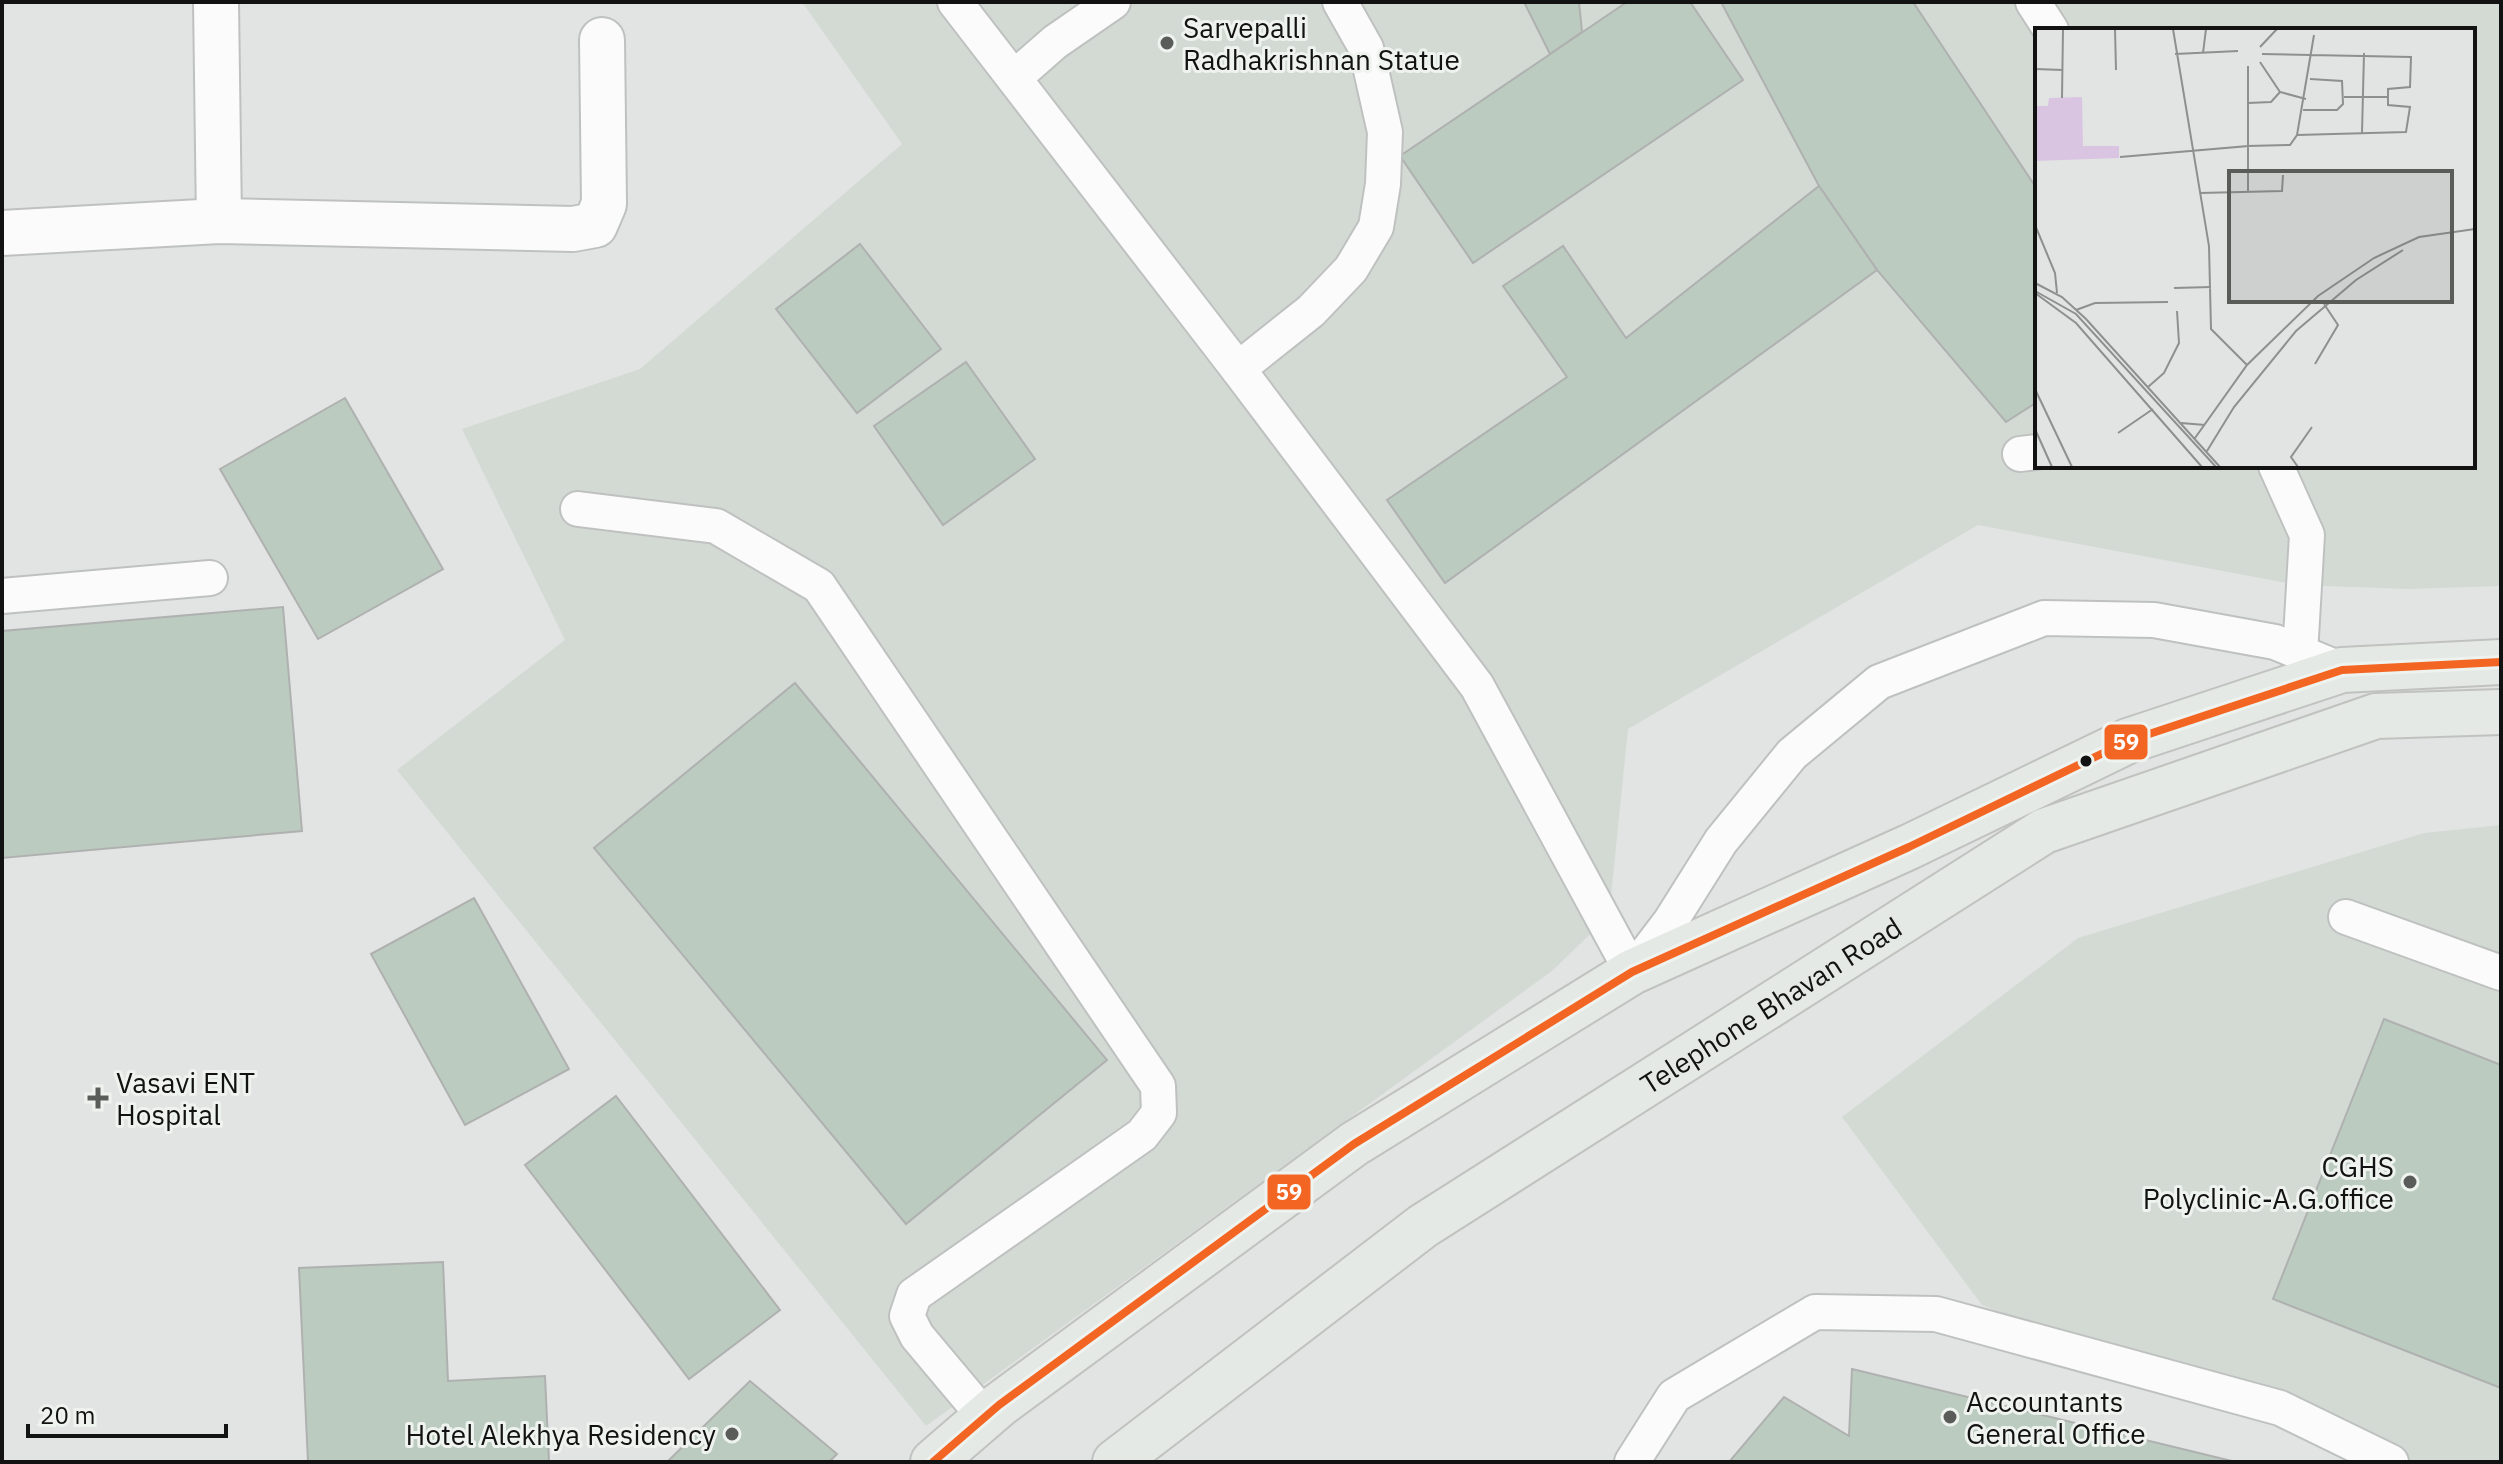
<svg xmlns="http://www.w3.org/2000/svg" width="2503" height="1464" font-family="'IBM Plex Sans',sans-serif">
<style>
.built{fill:#d3dad4;fill-rule:evenodd}
.building{fill:#bccbbf;stroke:#afb1b0;stroke-width:2}
.lines{fill:none;stroke-linecap:round;stroke-linejoin:round}
.lane-casing{stroke:#bfc1c0;stroke-width:38}
.street-casing{stroke:#bfc1c0;stroke-width:48}
.primary-casing{stroke:#c0c2c0;stroke-width:48}
.lane{stroke:#fbfbfb;stroke-width:34}
.street{stroke:#fbfbfb;stroke-width:44}
.primary{stroke:#e4e9e5;stroke-width:44}
.bus-1-casing{stroke:#eff3ef;stroke-width:14}
.bus-1{stroke:#f26522;stroke-width:8}
.poi-dot{fill:#5a5c5a;stroke:#eff3ef;stroke-width:3}
.bus-dot{fill:#111211;stroke:#eff3ef;stroke-width:3}
.labels{text-anchor:middle;dominant-baseline:central;stroke-width:6;stroke-linejoin:round;paint-order:stroke}
.poi-label{font-size:28px;fill:#111211;stroke:#eff3ef;text-anchor:start}
.street-label{font-size:28px;fill:#111211;stroke:#eff3ef}
.inset-road{fill:none;stroke:#8e908f;stroke-width:2}
.view{fill:#5a5c5a;fill-opacity:0.15;stroke:#5a5c5a;stroke-width:4}
.inset-edge{fill:none;stroke:#111211;stroke-width:4}
.line-badge{stroke:#eff3ef;stroke-width:3}
.badge-label{font-size:22px;text-anchor:middle;font-weight:bold;fill:#fff}
</style>
<rect width="100%" height="100%" fill="#e2e4e3"/>
<!-- built -->
<g class="built">
<path d="M 802,2 L 2501,2 L 2501,586 L 2408,589 L 2297,585 L 1978,525 L 1628,729 L 1609,916 L 1552,971 L 926,1426 L 397,770 L 565,640 L 462,429 L 640,369 L 902,144 ZM 2037,30 L 2473,30 L 2473,466 L 2037,466 Z"/>
<path d="M 2501,825 L 2501,1462 L 2377,1462 L 1982,1305 L 1842,1117 L 2078,938 L 2424,833 Z"/>
</g>
<!-- building -->
<g class="building">
<path d="M 1524,2 L 1579,2 L 1582,32 L 1550,54 Z"/>
<path d="M 1627,2 L 1690,2 L 1743,80 L 1473,263 L 1400,156 Z"/>
<path d="M 1721,2 L 1913,2 L 2037,189 L 2037,402 L 2006,422 L 1877,270 L 1819,186 Z"/>
<path d="M 1819,186 L 1877,270 L 1445,583 L 1387,500 L 1567,377 L 1503,286 L 1563,246 L 1626,338 Z"/>
<path d="M 860,244 L 941,349 L 857,413 L 776,309 Z"/>
<path d="M 966,362 L 1035,459 L 943,525 L 874,426 Z"/>
<path d="M 345,398 L 443,569 L 318,639 L 220,469 Z"/>
<path d="M 283,607 L 302,831 L 2,858 L 2,631 Z"/>
<path d="M 795,683 L 1107,1060 L 906,1224 L 594,848 Z"/>
<path d="M 474,898 L 569,1069 L 465,1125 L 371,954 Z"/>
<path d="M 2384,1019 L 2501,1065 L 2501,1388 L 2273,1299 Z"/>
<path d="M 616,1096 L 780,1310 L 689,1379 L 525,1165 Z"/>
<path d="M 443,1262 L 448,1381 L 545,1376 L 549,1462 L 308,1462 L 299,1268 Z"/>
<path d="M 1852,1369 L 2236,1462 L 1729,1462 L 1784,1397 L 1849,1436 Z"/>
<path d="M 750,1381 L 837,1454 L 829,1462 L 667,1462 Z"/>
</g>
<g class="lines">
<!-- lane casing -->
<g class="lane-casing">
<g id="lane">
<path d="M 955,2 L 1238,369 L 1477,686 L 1632,972 L 1670,922 L 1721,841 L 1792,754 L 1879,682 L 2044,618 L 2154,620 L 2275,642 L 2342,670"/>
<path d="M 2033,2 L 2051,30"/>
<path d="M 1014,78 L 1055,42 L 1113,2"/>
<path d="M 1238,369 L 1311,311 L 1351,269 L 1376,227 L 1383,184 L 1385,132 L 1366,48 L 1340,2"/>
<path d="M 2020,454 L 2037,452"/>
<path d="M 2276,466 L 2307,535 L 2300,654"/>
<path d="M 578,509 L 716,526 L 819,586 L 1158,1086 L 1159,1113 L 1142,1135 L 914,1295 L 907,1316 L 917,1336 L 985,1417"/>
<path d="M 2,596 L 210,578"/>
<path d="M 2346,917 L 2501,973"/>
<path d="M 1632,1462 L 1674,1396 L 1815,1312 L 1936,1314 L 2280,1408 L 2391,1462"/>
</g>
</g>
<!-- street casing -->
<g class="street-casing">
<g id="street">
<path d="M 216,2 L 219,221"/>
<path d="M 2,233 L 219,221 L 573,229 L 595,225 L 604,204 L 602,40"/>
</g>
</g>
<!-- primary casing -->
<g class="primary-casing">
<g id="primary">
<path d="M 933,1462 L 999,1405 L 1354,1144 L 1632,972 L 1909,847 L 2128,741 L 2342,670 L 2501,662"/>
<path id="s1" d="M 1115,1462 L 1423,1226 L 2044,831 L 2376,716 L 2501,712"/>
</g>
</g>
<!-- lane -->
<use href="#lane" class="lane"/>
<!-- street -->
<use href="#street" class="street"/>
<!-- primary -->
<use href="#primary" class="primary"/>
<!-- bus-1 casing -->
<g class="bus-1-casing">
<path id="bus-1" d="M 933,1462 L 999,1405 L 1354,1144 L 1632,972 L 1909,847 L 2128,741 L 2342,670 L 2501,662"/>
</g>
<!-- bus-1 -->
<use href="#bus-1" class="bus-1"/>
</g>
<!-- markers -->
<g class="poi-dot">
<circle cx="1167" cy="43" r="8"/>
<path d="M94 1086h8v8h8v8h-8v8h-8v-8h-8v-8h8z"/>
<circle cx="2410" cy="1182" r="8"/>
<circle cx="1950" cy="1417" r="8"/>
<circle cx="732" cy="1434" r="8"/>
</g>
<circle class="bus-dot" cx="2086" cy="761" r="7"/>
<g class="labels">
<!-- poi labels -->
<g class="poi-label">
<text x="1183" y="27">Sarvepalli<tspan x="1183" dy="32">Radhakrishnan Statue</tspan></text>
<text x="116" y="1082">Vasavi ENT<tspan x="116" dy="32">Hospital</tspan></text>
<text x="2394" y="1166" text-anchor="end">CGHS<tspan x="2394" dy="32">Polyclinic-A.G.office</tspan></text>
<text x="1966" y="1401">Accountants<tspan x="1966" dy="32">General Office</tspan></text>
<text x="716" y="1434" text-anchor="end">Hotel Alekhya Residency</text>
</g>
<!-- street labels -->
<g class="street-label">
<text stroke="none"><textPath href="#s1" startOffset="800">Telephone Bhavan Road</textPath></text>
</g>
</g>
<!-- overview -->
<g transform="translate(2035 28)">
<rect width="440" height="440" fill="#e2e4e3"/>
<path d="M 47,69 L 48,118 L 84,118 L 84,130 L 0,133 L 0,78 L 13,78 L 14,70 Z" fill="#d9c5e2"/>
<path class="inset-road" d="M 80,1 L 81,42M 138,1 L 174,218 L 176,301 L 212,337M 225,19 L 242,1M 168,25 L 171,1M 140,26 L 203,23M 227,26 L 376,29 L 375,59 L 353,61 L 353,77 L 375,79 L 371,104 L 262,107M 225,34 L 245,64 L 271,71M 0,41 L 28,42M 309,69 L 353,69M 27,70 L 28,1M 213,75 L 236,74 L 245,64M 268,82 L 302,82 L 308,76 L 307,53 L 275,51M 327,105 L 329,25M 85,129 L 213,118 L 213,38M 213,163 L 213,118 L 255,117 L 262,107 L 279,7M 165,165 L 247,163 L 248,147M 0,197 L 20,245 L 22,265M 0,255 L 27,269 L 51,291 L 185,439M 139,260 L 176,259M 0,263 L 41,286 L 181,439M 0,265 L 41,295 L 167,439M 41,282 L 60,275 L 133,274M 280,336 L 303,297 L 289,276M 113,359 L 129,345 L 144,315 L 142,283M 0,361 L 37,439M 146,395 L 170,397M 0,401 L 17,439M 83,405 L 118,381M 160,410 L 212,337 L 283,268 L 339,230 L 384,209 L 440,201M 172,423 L 199,379 L 261,303 L 321,252 L 368,222M 263,439 L 256,429 L 277,399"/>
<path class="view" d="M 194,143 L 417,143 L 417,274 L 194,274 Z"/>
<rect width="440" height="440" class="inset-edge"/>
</g>
<g class="line-badge">
<rect x="2103" y="723" width="46" height="38" rx="8" fill="#f26522"/>
<rect x="1266" y="1173" width="46" height="38" rx="8" fill="#f26522"/>
</g>
<g class="badge-label">
<text x="2126" y="750">59</text>
<text x="1289" y="1200">59</text>
</g>
<!-- border -->
<rect width="2503" height="1464" fill="none" stroke="#111211" stroke-width="8"/>
<!-- scale -->
<path d="M28 1424v12h198v-12" fill="none" stroke="#111211" stroke-width="4"/>
<text x="40" y="1424" font-size="24" fill="#111211" stroke="#eff3ef" stroke-width="6" paint-order="stroke">20 m</text>
</svg>
